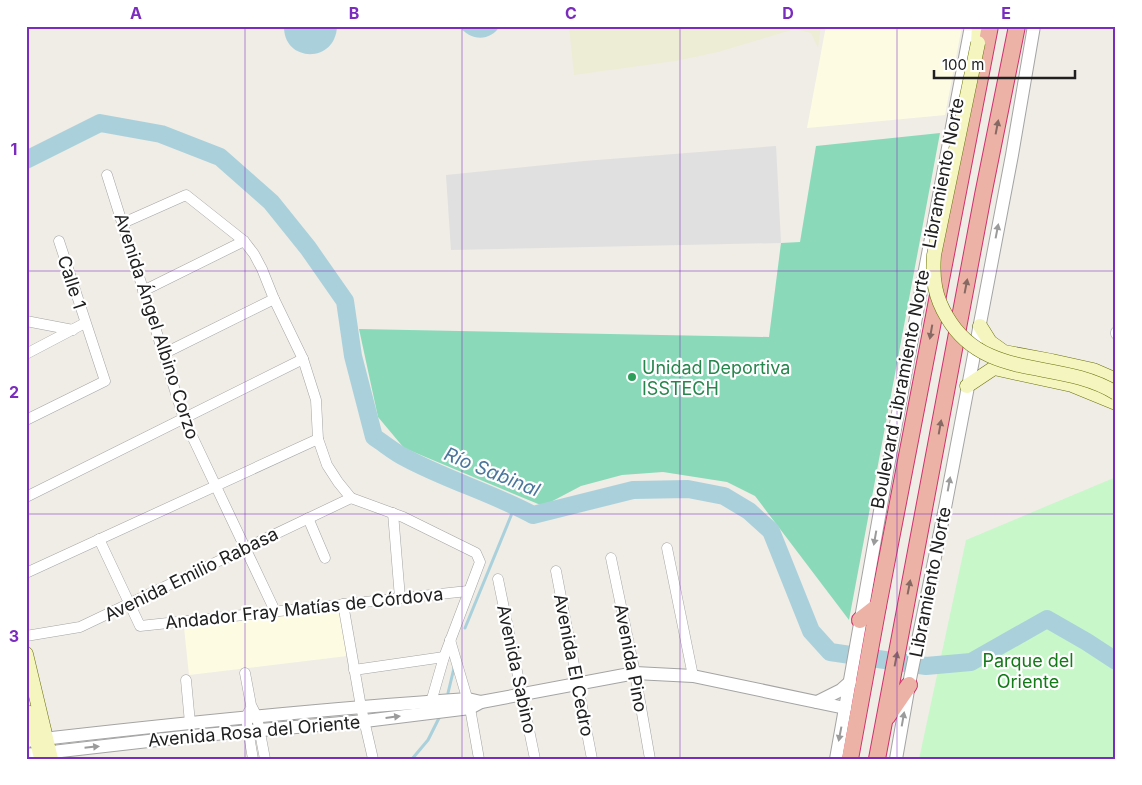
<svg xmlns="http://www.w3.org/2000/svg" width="1142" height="785" font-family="Inter,sans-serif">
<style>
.education{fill:#fdfce3}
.farmland{fill:#ecedd4}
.park{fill:#c8f7ca}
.pitch{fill:#8adab9}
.parking{fill:#e0e0e0}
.water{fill:#aad1db}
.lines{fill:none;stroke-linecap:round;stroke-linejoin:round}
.stream{stroke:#aad1db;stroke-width:3}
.river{stroke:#aad1db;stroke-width:18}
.minor-casing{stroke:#a4a4a4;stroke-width:11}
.tertiary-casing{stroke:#a4a4a4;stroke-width:14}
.secondary-casing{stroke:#6b720c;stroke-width:15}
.trunk-casing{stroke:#d1316d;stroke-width:18}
.minor{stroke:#fff;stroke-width:10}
.tertiary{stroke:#fff;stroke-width:12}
.secondary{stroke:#f5f6bf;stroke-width:14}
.trunk{stroke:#ecb2a6;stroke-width:16}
.secondary-bridge-casing{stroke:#6b720c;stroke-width:15;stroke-linecap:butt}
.secondary-bridge{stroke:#f5f6bf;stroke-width:14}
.oneway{fill:#866963}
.oneway2{fill:#9b9b9b}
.grid{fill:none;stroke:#7b2cbf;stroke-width:1;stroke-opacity:0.55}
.leisure-dot{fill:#2e9e5b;stroke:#fff;stroke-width:2}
.labels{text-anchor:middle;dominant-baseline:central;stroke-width:4.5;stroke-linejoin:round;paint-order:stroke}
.street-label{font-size:18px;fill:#202020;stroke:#fff}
.leisure-label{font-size:18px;fill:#27864d;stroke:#fff;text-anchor:start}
.park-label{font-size:18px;fill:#137a18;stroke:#fff}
.water-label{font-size:19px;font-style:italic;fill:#4b769c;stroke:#fff}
.neatline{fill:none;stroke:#7b2cbf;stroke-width:2}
.grid-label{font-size:16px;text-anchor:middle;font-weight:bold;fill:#7b2cbf}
</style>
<rect width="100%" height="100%" fill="#f0ede7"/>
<!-- education -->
<g class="education">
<path d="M 826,26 L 962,26 L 945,115 L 807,128 Z"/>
<path d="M 339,608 L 347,656 L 189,675 L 184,627 Z"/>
</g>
<!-- farmland -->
<path class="farmland" d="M 569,26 L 821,26 L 818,48 L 811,33 L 795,29 L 718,52 L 675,61 L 574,75 Z"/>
<!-- park -->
<path class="park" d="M 1116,477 L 1116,759 L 919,759 L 966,540 Z"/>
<!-- pitch -->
<path class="pitch" d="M 940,133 L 849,620 L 755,496 L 727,482 L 663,472 L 622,475 L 581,486 L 543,506 L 404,448 L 378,417 L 359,329 L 769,337 L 781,243 L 800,242 L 816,146 Z"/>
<!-- parking -->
<path class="parking" d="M 776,146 L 781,243 L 451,250 L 446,175 L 584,161 Z"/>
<!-- water -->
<g class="water">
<path d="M 284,26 L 337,26 C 336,64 283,63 284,26 Z"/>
<path d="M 459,26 L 500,26 C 490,42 470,41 459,26 Z"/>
</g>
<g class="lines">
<!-- stream -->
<g class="stream">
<path d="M 465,628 L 515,506"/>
<path d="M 448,693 L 454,668"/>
<path d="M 412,759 L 428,740 L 439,718"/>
</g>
<!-- river -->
<path class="river" d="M 26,160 L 100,123 L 161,134 L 220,157 L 271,202 L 308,248 L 345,301 L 353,356 L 374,437 C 385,444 395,453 406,458 C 447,480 492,493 533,515 L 633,490 L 688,489 L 724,496 L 749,511 L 771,531 L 811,631 L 830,652 L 926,666 L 971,662 L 1047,619 L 1087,642 L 1116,661"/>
<!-- minor casing -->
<g class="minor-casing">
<g id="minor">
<path d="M 107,175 L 184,419 L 275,611"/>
<path d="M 123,223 L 186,195 L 244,241 L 254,254 L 262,269 L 274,299 L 303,359 L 316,400 L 318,439 L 327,465 L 338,482 L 351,498 L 403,517 L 476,553 L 480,562 L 444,657 L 429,709"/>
<path d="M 143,291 L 244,241"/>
<path d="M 26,321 L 73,330"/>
<path d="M 1116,332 L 1116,334"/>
<path d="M 26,354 L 85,323"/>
<path d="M 163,354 L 274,299"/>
<path d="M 26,420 L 105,381 L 59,241"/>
<path d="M 26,497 L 303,359"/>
<path d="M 393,513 L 400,598"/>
<path d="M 308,518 L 325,558"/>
<path d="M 99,539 L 140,626 L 468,591"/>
<path d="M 667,548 L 693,676"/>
<path d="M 611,558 L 635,673 L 650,759"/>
<path d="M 556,571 L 592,759"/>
<path d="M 26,573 L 318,439"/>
<path d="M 498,579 L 535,759"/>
<path d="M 343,604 L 361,707 L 373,759"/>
<path d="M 26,636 L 80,627 L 351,498"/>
<path d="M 450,640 L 470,708 L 479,759"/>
<path d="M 354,670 L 444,657"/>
<path d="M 245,673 L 251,705 L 257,717 L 265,759"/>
<path d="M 186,680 L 190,723"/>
<path d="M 249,711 L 246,718 L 253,759"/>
</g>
</g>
<!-- tertiary casing -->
<g class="tertiary-casing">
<g id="tertiary">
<path d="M 817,702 L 841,690 L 850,682"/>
<path d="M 26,741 C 173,724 321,709 468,699 L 481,702"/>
<path d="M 26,755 L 192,736 L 365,721 L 470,708 L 481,702 L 635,673 L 693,676 L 845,708"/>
<path d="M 836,759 L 888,466 L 971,26"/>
<path d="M 896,759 L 910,679 L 944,513 L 1012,155 L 1034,26"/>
</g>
</g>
<!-- secondary casing -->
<g class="secondary-casing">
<g id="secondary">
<path d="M 978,43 L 979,26"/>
<path d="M 980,326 L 990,342 L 1004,352 L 1052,361 L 1093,370 L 1116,380"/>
<path d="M 967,386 L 994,368 L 1072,385 L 1116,403"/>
<path d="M 26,654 L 51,759"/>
<path d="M 30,713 L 41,758"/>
</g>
</g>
<!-- trunk casing -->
<g class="trunk-casing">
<g id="trunk">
<path d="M 860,620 L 878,606"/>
<path d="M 887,717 L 909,685"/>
<path d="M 850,759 L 878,606 L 990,26"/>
<path d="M 877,759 L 983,195 L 1017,26"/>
</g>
</g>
<!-- minor -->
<use href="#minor" class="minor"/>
<!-- tertiary -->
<use href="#tertiary" class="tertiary"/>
<!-- secondary -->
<use href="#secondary" class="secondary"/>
<!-- trunk -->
<use href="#trunk" class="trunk"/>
<!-- secondary-bridge casing -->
<g class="secondary-bridge-casing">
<path id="secondary-bridge" d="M 978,43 L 934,255 C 932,279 935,297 947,317 C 985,382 1059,358 1116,393"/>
</g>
<!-- secondary-bridge -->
<use href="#secondary-bridge" class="secondary-bridge"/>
</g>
<!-- one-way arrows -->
<defs><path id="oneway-solid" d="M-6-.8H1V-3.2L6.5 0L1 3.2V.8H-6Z" transform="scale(1.25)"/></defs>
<g class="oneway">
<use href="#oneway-solid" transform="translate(997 127) rotate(-79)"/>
<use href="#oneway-solid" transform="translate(966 286) rotate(-79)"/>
<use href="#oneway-solid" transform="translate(931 332) rotate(100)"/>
<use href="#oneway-solid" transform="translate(940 427) rotate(-80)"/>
<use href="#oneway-solid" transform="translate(909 587) rotate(-79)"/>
<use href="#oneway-solid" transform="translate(896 659) rotate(-79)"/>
</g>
<g class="oneway2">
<use href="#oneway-solid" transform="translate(997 231) rotate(-79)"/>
<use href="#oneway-solid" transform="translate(949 484) rotate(-80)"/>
<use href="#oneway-solid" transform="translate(875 538) rotate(100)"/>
<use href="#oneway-solid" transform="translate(393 717) rotate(-7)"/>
<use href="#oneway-solid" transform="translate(903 719) rotate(-80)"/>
<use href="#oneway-solid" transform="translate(840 734) rotate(101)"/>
<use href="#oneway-solid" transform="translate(92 747) rotate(-6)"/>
</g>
<!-- grid -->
<path class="grid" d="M 245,26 L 245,759M 462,26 L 462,759M 680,26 L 680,759M 897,26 L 897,759M 26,271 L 1116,271M 26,514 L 1116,514"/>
<!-- markers -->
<circle class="leisure-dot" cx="632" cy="377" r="5"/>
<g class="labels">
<!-- street labels -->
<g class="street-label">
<text transform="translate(943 173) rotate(-79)">Libramiento Norte</text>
<text transform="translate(72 282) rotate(72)">Calle 1</text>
<text transform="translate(157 326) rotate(72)">Avenida Ángel Albino Corzo</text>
<text transform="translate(900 389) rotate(-79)">Boulevard Libramiento Norte</text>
<text transform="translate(191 574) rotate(-26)">Avenida Emilio Rabasa</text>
<text transform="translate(930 582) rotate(-79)">Libramiento Norte</text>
<text transform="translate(304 608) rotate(-6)">Andador Fray Matías de Córdova</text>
<text transform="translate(631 658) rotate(79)">Avenida Pino</text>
<text transform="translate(574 665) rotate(79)">Avenida El Cedro</text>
<text transform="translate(517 669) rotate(78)">Avenida Sabino</text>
<text transform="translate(254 731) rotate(-5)">Avenida Rosa del Oriente</text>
</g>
<!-- leisure labels -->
<g class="leisure-label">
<text x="642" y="367">Unidad Deportiva<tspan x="642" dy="21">ISSTECH</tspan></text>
</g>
<!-- park labels -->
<g class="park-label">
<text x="1028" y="660">Parque del<tspan x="1028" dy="21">Oriente</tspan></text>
</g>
<!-- water labels -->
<g class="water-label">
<text transform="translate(492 472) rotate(22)">Río Sabinal</text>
</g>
</g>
<!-- border -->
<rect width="1142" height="785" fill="none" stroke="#ffffff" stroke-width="55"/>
<!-- scale -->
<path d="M934 70v8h141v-8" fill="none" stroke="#202020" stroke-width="2.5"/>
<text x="942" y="70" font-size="15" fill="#202020" stroke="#ffffff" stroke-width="4" paint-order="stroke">100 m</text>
<rect x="28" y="28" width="1086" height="730" class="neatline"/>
<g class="grid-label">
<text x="136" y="19">A</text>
<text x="354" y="19">B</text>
<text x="571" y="19">C</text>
<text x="788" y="19">D</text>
<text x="1006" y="19">E</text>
<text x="14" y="155">1</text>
<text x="14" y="398">2</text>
<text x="14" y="642">3</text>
</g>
</svg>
